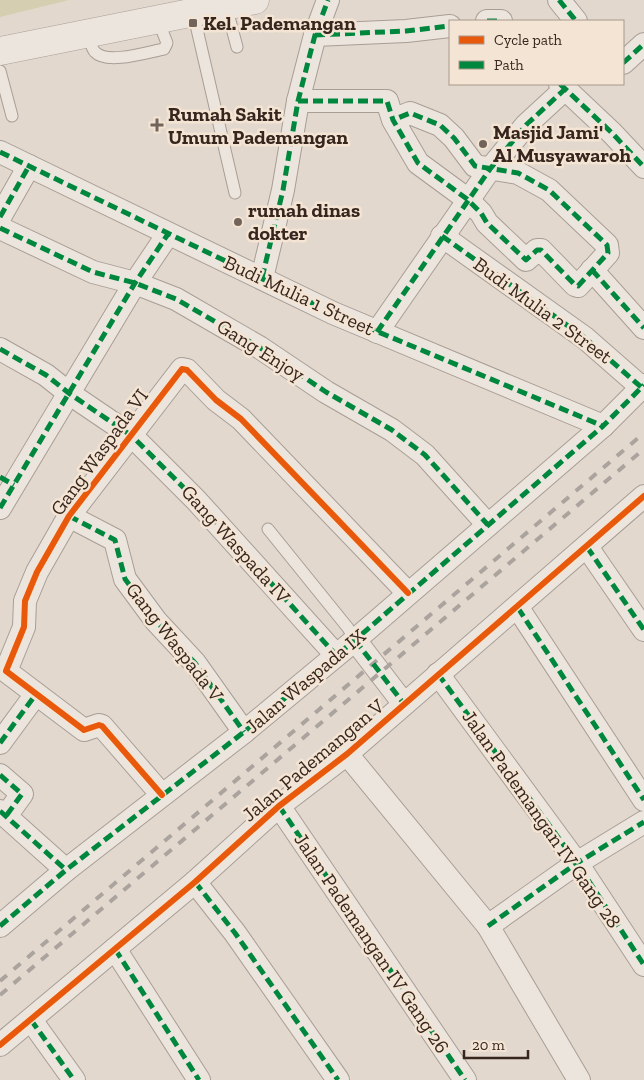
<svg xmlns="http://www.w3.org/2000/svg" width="644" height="1080" font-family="'Zilla Slab',serif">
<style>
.green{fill:#d5ceb0}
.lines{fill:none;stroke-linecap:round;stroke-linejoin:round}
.service-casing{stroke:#a89e96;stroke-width:13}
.minor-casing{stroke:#a89e96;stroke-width:24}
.tertiary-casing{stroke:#a89e96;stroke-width:29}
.service{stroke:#ece5de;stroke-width:11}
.minor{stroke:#ece5de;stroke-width:22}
.tertiary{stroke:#ece5de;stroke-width:28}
.rail{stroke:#aba49e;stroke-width:4;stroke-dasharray:9 9;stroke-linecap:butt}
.quiet{stroke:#00873e;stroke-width:5;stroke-dasharray:10 5;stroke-linecap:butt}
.cycleway-casing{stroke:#f4e4d3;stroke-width:9}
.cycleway{stroke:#e8590c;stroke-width:6}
.poi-dot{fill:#73645b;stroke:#f4e4d3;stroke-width:2}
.labels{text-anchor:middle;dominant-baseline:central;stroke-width:5;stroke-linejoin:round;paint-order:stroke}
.poi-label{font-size:20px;font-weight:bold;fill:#36261e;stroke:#f4e4d3;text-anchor:start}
.street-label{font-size:20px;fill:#36261e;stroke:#f4e4d3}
</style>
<rect width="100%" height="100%" fill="#e3d8cd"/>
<!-- green -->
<path class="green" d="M 0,0 L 69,0 L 0,17 Z"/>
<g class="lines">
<!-- service casing -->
<g class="service-casing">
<g id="service">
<path d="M 226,6 L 237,47"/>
<path d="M 193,12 L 235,193"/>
<path d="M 88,34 C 90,39 91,48 95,52 C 107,65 148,52 164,49 L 167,43 L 158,20"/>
<path d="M 0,71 L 12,116"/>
<path d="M 268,529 L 348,628 L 355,640"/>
</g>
</g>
<!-- minor casing -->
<g class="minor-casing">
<g id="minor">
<path d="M 559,0 L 576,21"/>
<path d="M 487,21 L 501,21"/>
<path d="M 315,35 L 406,31 L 450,26"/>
<path d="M 623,63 L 644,44"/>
<path d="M 560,84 L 612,133 L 644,167"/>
<path d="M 298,101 L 387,101 L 393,120 L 418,163 L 467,199 L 481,213 L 487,223 L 526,260 L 537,250 L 541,250 L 575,285 L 578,286 L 608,253 L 607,245 L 549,190 L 518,173 L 475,166 L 454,138 L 440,125 L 410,113 L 393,120"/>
<path d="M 0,152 L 333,313 L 603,426"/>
<path d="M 0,217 L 29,166"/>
<path d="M 0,228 L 93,272 L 135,283 L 176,299 L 259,347 L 326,392 L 392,430 L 425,455 L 488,525"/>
<path d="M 442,236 L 585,338 L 641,387"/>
<path d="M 592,270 L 644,328"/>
<path d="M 262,278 L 283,190 L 298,101 L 315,35 L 328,0"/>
<path d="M 377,332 L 490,169 L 526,125 L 564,90"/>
<path d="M 0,349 L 46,375 L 70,394 L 132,436 L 196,500 L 336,655"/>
<path d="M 0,508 L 135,283 L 168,234"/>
<path d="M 69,516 L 115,540 L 125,579 L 156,621 L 195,663 L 244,732"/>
<path d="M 587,547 L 644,630"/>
<path d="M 518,608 L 644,800"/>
<path d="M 355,640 L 404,704"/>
<path d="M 438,674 L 577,863 L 644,965"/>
<path d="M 0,743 L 36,694"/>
<path d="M 347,754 L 488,926 L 579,1080"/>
<path d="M 0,775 L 22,794 L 6,816"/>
<path d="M 162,795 L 102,726 L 99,725 L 84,730 L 6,671 L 24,627 L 25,601 L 37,572 L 69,516 L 182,369 L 187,370 L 216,400 L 241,419 L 408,593"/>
<path d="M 279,806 L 465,1080"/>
<path d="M 0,811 L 66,870"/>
<path d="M 195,882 L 235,933 L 338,1080"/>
<path d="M 0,926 L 66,870 L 244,732 L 355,640 L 603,426 L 644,385"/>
<path d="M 488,926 L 577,863 L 644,822"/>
<path d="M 115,949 L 199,1080"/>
<path d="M 31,1020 L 74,1080"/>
<path d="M 0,1045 L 195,882 L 279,806 L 347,754 L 644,496"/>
</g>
</g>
<!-- tertiary casing -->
<g class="tertiary-casing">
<path id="tertiary" d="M 0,51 L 255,0"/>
</g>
<!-- service -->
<use href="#service" class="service"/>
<!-- minor -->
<use href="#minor" class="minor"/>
<!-- tertiary -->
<use href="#tertiary" class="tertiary"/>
<!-- rail -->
<g class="rail">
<path d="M 0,981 L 644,433"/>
<path d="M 0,995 L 644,449"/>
</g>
<!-- quiet -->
<g class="quiet">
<path d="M 559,0 L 576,21"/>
<path d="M 487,21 L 501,21"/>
<path d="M 315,35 L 406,31 L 450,26"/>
<path d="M 623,63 L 644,44"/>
<path d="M 560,84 L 612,133 L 644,167"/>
<path d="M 298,101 L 387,101 L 393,120 L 418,163 L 467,199 L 481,213 L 487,223 L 526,260 L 537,250 L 541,250 L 575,285 L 578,286 L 608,253 L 607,245 L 549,190 L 518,173 L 475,166 L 454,138 L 440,125 L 410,113 L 393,120"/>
<path d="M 0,152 L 333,313 L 603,426"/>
<path d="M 0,217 L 29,166"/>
<path d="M 0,228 L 93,272 L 135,283 L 176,299 L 259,347 L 326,392 L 392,430 L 425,455 L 488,525"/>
<path d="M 442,236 L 585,338 L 641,387"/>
<path d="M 592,270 L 644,328"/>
<path d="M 262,278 L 283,190 L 298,101 L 315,35 L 328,0"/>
<path d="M 377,332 L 490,169 L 526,125 L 564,90"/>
<path d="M 0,349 L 46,375 L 70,394 L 132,436 L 196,500 L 336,655"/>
<path d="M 0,477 L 14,485"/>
<path d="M 0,508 L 135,283 L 168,234"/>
<path d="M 69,516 L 115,540 L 125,579 L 156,621 L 195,663 L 244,732"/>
<path d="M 587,547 L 644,630"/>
<path d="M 518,608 L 644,800"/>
<path d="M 355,640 L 404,704"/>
<path d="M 438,674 L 577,863 L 644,965"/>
<path d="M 0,743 L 36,694"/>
<path d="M 0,775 L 22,794 L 6,816"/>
<path d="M 279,806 L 465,1080"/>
<path d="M 0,811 L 66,870"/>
<path d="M 195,882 L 235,933 L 338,1080"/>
<path d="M 0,926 L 66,870 L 244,732 L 355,640 L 603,426 L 644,385"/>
<path d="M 488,926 L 577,863 L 644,822"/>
<path d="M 115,949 L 199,1080"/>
<path d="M 31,1020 L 74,1080"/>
</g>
<!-- cycleway casing -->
<g class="cycleway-casing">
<g id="cycleway">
<path d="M 162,795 L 102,726 L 99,725 L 84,730 L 6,671 L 24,627 L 25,601 L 37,572 L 69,516 L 182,369 L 187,370 L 216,400 L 241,419 L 408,593"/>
<path d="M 0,1045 L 195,882 L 279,806 L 347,754 L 644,496"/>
</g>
</g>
<!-- cycleway -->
<use href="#cycleway" class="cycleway"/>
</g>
<!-- markers -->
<g class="poi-dot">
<rect x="188" y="18" width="10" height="10" rx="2.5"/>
<path d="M154.5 117.5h5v5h5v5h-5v5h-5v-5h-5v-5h5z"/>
<circle cx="483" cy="144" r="5"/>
<circle cx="238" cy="222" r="5"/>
</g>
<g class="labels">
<!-- poi labels -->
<g class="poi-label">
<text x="203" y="23">Kel. Pademangan</text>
<text x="168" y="114">Rumah Sakit<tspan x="168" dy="23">Umum Pademangan</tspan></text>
<text x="493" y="132">Masjid Jami'<tspan x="493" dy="23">Al Musyawaroh</tspan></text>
<text x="248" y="210">rumah dinas<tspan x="248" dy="23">dokter</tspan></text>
</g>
<!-- street labels -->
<g class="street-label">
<text transform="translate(299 295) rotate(25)">Budi Mulia 1 Street</text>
<text transform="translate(543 310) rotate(36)">Budi Mulia 2 Street</text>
<text transform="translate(261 350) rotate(32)">Gang Enjoy</text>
<text transform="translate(99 452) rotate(-54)">Gang Waspada VI</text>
<text transform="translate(236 544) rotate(48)">Gang Waspada IV</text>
<text transform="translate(175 642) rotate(52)">Gang Waspada V</text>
<text transform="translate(305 681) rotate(-40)">Jalan Waspada IX</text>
<text transform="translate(313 760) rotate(-40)">Jalan Pademangan V</text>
<text transform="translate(542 819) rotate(55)">Jalan Pademangan IV Gang 28</text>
<text transform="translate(372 943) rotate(56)">Jalan Pademangan IV Gang 26</text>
</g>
</g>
<!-- legend -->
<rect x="449" y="20" width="175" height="65" fill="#f4e4d3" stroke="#a8988b"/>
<rect x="459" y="36" width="25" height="8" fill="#e8590c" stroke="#a8988b"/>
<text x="494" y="45" font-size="15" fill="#36261e">Cycle path</text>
<rect x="459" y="61" width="25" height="8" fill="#00873e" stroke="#a8988b"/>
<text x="494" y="70" font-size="15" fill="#36261e">Path</text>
<!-- scale -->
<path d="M464 1050v8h64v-8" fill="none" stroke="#36261e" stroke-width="2.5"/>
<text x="472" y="1050" font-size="15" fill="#36261e" stroke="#f4e4d3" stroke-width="4" paint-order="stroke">20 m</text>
</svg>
